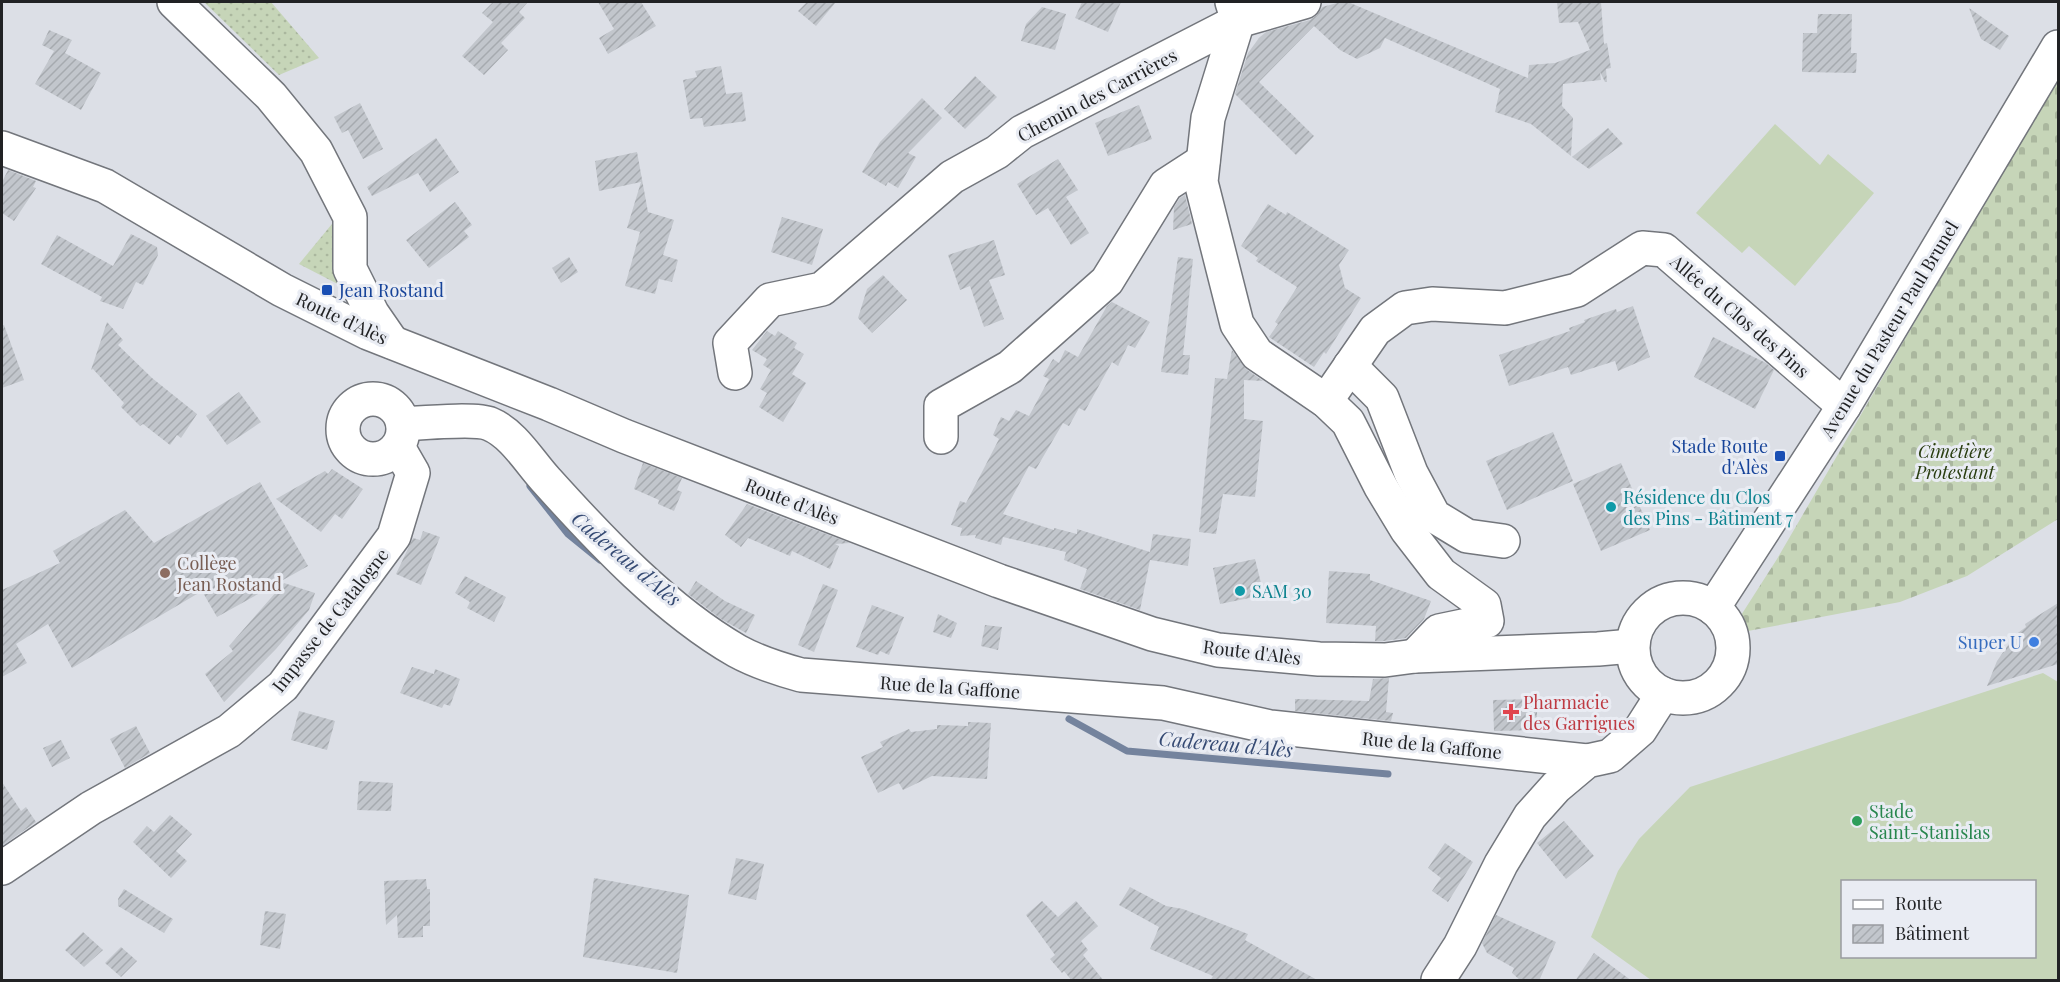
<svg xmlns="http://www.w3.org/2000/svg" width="2060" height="982" font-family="'Playfair Display',serif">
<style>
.grass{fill:url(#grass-dots)}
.cemetery{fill:url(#cemetery-stones)}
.garden{fill:#c6d5b8;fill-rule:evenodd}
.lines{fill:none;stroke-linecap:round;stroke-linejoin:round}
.stream{stroke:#74839d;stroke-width:7}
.building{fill:url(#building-hatch)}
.minor-casing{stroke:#73767c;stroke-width:36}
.major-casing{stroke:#73767c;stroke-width:36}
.minor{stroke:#fff;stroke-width:33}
.major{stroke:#fff;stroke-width:33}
.transit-dot{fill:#1a4fb4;stroke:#e9ecf3;stroke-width:2}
.culture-dot{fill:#0f9aa8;stroke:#e9ecf3;stroke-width:2}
.education-dot{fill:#8d6e63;stroke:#e9ecf3;stroke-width:2}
.shop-dot{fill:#3f7fe0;stroke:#e9ecf3;stroke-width:2}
.health-dot{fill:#e0444e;stroke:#e9ecf3;stroke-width:2}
.leisure-dot{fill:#2e9e5b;stroke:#e9ecf3;stroke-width:2}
.labels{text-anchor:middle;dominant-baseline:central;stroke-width:6;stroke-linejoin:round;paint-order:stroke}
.street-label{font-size:18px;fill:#212224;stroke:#e9ecf3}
.transit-label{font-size:18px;fill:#164399;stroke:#e9ecf3;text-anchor:start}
.park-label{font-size:18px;font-style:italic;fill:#2a3e11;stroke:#e9ecf3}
.culture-label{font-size:18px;fill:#0d838f;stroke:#e9ecf3;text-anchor:start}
.education-label{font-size:18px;fill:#785e54;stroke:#e9ecf3;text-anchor:start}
.shop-label{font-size:18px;fill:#366cbe;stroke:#e9ecf3;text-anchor:end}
.health-label{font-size:18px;fill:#be3a42;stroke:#e9ecf3;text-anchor:start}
.leisure-label{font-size:18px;fill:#27864d;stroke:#e9ecf3;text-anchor:start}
.water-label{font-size:20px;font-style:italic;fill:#354a73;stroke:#e9ecf3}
</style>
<defs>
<pattern id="grass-dots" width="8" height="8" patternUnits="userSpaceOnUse" patternTransform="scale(1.5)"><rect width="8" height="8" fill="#c6d5b8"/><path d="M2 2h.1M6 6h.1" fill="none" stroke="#aab79e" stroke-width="1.8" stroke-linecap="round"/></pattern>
<pattern id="cemetery-stones" width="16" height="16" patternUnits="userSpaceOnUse" patternTransform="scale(1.5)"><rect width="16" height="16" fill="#c6d5b8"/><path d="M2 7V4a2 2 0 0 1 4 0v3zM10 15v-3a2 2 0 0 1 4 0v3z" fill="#aab79e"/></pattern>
<pattern id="building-hatch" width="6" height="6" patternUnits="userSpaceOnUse" patternTransform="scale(1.5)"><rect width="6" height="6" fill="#c2c6cc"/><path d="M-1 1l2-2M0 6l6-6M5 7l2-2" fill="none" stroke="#a6aaaf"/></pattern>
</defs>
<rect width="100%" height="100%" fill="#dcdfe6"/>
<!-- grass -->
<g class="grass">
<path d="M 204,2 L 271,2 L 319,58 L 279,75 Z"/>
<path d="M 341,213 L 357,294 L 299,264 Z"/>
</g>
<!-- cemetery -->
<path class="cemetery" d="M 2058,76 L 2058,519 L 1967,576 L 1900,602 L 1748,631 L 1738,620 L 1777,559 Z"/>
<!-- garden -->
<g class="garden">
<path d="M 1775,124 L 1820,165 L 1828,154 L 1874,193 L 1795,286 L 1749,246 L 1742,253 L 1696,213 Z"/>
<path d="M 2043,673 L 2058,682 L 2058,980 L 1651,980 L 1591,937 L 1618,871 L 1639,839 L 1690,787 ZM 1842,882 L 2034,882 L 2034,956 L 1842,956 Z"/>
</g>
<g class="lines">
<!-- stream -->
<g class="stream">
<path d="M 530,486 L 568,534 L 600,560"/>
<path d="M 1069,719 L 1127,751 L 1388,774"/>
</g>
</g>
<!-- building -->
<g class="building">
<path d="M 493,2 L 528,2 L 519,12 L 525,18 L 501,43 L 508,50 L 484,75 L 462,56 L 493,22 L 482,13 Z"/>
<path d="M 598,2 L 641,2 L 656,26 L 608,54 L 599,38 L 614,29 Z"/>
<path d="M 807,2 L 836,2 L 816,26 L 798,11 Z"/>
<path d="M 1082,2 L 1121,2 L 1108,32 L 1075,18 Z"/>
<path d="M 1341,2 L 1348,2 L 1528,78 L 1529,65 L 1555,63 L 1590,50 L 1578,22 L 1559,23 L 1557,2 L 1601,2 L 1604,44 L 1607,43 L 1611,68 L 1606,69 L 1607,82 L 1605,82 L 1600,72 L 1601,80 L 1563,84 L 1562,106 L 1573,118 L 1571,156 L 1531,124 L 1495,112 L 1500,89 L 1385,38 L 1380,48 L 1357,59 L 1340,50 L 1314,26 L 1259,82 L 1314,136 L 1296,155 L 1235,94 L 1248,53 L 1259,38 L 1266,32 L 1310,20 L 1317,15 L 1322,7 Z"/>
<path d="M 1042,7 L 1066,14 L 1055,50 L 1021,41 L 1026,24 Z"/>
<path d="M 1969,8 L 2009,36 L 2000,50 L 1981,39 Z"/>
<path d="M 1818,14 L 1852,14 L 1851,53 L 1857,53 L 1856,73 L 1802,72 L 1803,33 L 1817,33 Z"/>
<path d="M 49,30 L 72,40 L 65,53 L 101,73 L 81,110 L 35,84 L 54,51 L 42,45 Z"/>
<path d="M 721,66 L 726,94 L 742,92 L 746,121 L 704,127 L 702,118 L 690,119 L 683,80 L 697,77 L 695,71 Z"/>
<path d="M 975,76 L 997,97 L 965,129 L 944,109 Z"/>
<path d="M 922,98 L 942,118 L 908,153 L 916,157 L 898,188 L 888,182 L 886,186 L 862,172 L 880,142 Z"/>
<path d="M 360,103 L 383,149 L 363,159 L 348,130 L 342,133 L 334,117 Z"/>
<path d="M 1139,105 L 1152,139 L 1108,156 L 1095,123 Z"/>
<path d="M 1608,128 L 1623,144 L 1589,169 L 1572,157 Z"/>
<path d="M 436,138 L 459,172 L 430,192 L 418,173 L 372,196 L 367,187 Z"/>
<path d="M 637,152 L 648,212 L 674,220 L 663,255 L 678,260 L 672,282 L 659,279 L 655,294 L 625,286 L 640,232 L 627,228 L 641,182 L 599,191 L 595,161 Z"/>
<path d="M 1058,159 L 1078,190 L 1066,197 L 1089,233 L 1071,245 L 1048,208 L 1036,215 L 1017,184 Z"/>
<path d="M 8,170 L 36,181 L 33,187 L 36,188 L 14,221 L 2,213 L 2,182 Z"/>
<path d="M 1185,195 L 1192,224 L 1173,230 L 1174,207 L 1180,198 Z"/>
<path d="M 455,202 L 472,225 L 464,231 L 469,237 L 429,268 L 406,240 Z"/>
<path d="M 1268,204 L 1286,215 L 1287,212 L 1349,250 L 1339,265 L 1345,288 L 1361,298 L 1326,354 L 1324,352 L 1314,367 L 1269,337 L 1278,324 L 1275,322 L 1297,287 L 1256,261 L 1258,258 L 1241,246 Z"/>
<path d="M 782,217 L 823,229 L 812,265 L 771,252 Z"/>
<path d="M 131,234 L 157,247 L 158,255 L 143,285 L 136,282 L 123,309 L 100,301 L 102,297 L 41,264 L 57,235 L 113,266 Z"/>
<path d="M 994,240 L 1005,275 L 989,280 L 1004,319 L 984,327 L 970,286 L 960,290 L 948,255 Z"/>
<path d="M 569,257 L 578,272 L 561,283 L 552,268 Z"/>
<path d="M 1178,257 L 1193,259 L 1183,355 L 1190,355 L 1188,375 L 1161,372 Z"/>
<path d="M 883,275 L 907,300 L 872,333 L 858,318 L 867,289 Z"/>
<path d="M 1112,302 L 1150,322 L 1135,348 L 1128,345 L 1118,366 L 1112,362 L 1085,411 L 1079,408 L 1069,426 L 1063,423 L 1036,469 L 1029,466 L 1003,514 L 1054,530 L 1054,528 L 1077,534 L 1077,529 L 1150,552 L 1153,534 L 1191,539 L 1188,566 L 1150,560 L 1140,610 L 1080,589 L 1087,569 L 1064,560 L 1066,552 L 1003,537 L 1001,545 L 975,538 L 976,535 L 960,536 L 962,528 L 951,525 L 960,501 L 966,503 L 999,439 L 993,435 L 1001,417 L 1009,421 L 1016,410 L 1029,416 L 1049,379 L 1043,376 L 1053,359 L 1059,363 L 1065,350 L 1078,357 L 1107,306 Z"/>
<path d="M 1633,306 L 1650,357 L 1618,371 L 1615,361 L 1571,375 L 1568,367 L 1509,386 L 1499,355 L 1570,331 L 1569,328 L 1585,322 L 1584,320 L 1616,309 L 1617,312 Z"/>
<path d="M 107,322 L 123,340 L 118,345 L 152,378 L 197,414 L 181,438 L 177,435 L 170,445 L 143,424 L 140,426 L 121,407 L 124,403 L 93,369 L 91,370 Z"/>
<path d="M 4,325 L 24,380 L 2,388 L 2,326 Z"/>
<path d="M 767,331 L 775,336 L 778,331 L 797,343 L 794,348 L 804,354 L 792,374 L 806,383 L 783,422 L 759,407 L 767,393 L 760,389 L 771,370 L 763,365 L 767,359 L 752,350 Z"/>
<path d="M 1713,337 L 1766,363 L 1774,370 L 1755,409 L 1694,377 Z"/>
<path d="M 1232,350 L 1246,369 L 1263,381 L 1244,380 L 1244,419 L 1263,421 L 1255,497 L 1223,494 L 1216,534 L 1199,532 L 1215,378 L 1227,379 Z"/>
<path d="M 239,392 L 261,422 L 227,445 L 206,416 Z"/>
<path d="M 1553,432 L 1573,481 L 1507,510 L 1486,461 Z"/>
<path d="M 643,463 L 682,478 L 677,490 L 682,492 L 674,511 L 658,504 L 659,500 L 634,489 Z"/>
<path d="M 1621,463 L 1650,530 L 1601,551 L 1573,484 Z"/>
<path d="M 332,469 L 363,489 L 342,519 L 335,514 L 321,532 L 276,499 L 325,471 L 328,474 Z"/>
<path d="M 260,482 L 308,566 L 217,617 L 202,591 L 72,668 L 48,624 L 16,644 L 27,663 L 2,677 L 2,590 L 60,563 L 53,551 L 125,510 L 154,543 Z"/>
<path d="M 747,504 L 850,543 L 835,544 L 839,546 L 830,569 L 792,551 L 790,556 L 748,538 L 741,547 L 725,535 Z"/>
<path d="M 423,531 L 440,537 L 421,585 L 396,574 L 413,538 L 420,540 Z"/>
<path d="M 1255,559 L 1264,595 L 1220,604 L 1213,568 Z"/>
<path d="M 1329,571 L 1370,574 L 1370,580 L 1431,601 L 1424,619 L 1406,638 L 1384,641 L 1375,641 L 1376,626 L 1326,623 Z"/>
<path d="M 465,576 L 506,597 L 494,622 L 467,608 L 470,602 L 455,593 Z"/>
<path d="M 696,581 L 725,601 L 755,615 L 746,633 L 721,619 L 688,594 Z"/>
<path d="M 284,583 L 315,593 L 309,610 L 276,649 L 224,702 L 205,674 L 233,651 L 229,646 Z"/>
<path d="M 823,584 L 838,590 L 814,652 L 798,645 Z"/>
<path d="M 2058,603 L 2058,664 L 1987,686 L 1997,661 L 2015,635 L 2026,627 L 2025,624 Z"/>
<path d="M 872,605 L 904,617 L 889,655 L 880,651 L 878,655 L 856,647 Z"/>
<path d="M 938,614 L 957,623 L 951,638 L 933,632 Z"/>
<path d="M 985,625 L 1002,627 L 998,650 L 981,646 Z"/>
<path d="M 412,667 L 434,674 L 435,669 L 460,679 L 450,706 L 444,704 L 442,708 L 400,693 Z"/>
<path d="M 1389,678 L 1386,712 L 1393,713 L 1391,721 L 1295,711 L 1295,699 L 1369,701 L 1373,679 Z"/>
<path d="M 1537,699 L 1537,730 L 1494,731 L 1493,700 Z"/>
<path d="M 299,711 L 335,721 L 327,750 L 291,740 Z"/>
<path d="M 968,722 L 991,723 L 987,779 L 932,776 L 903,790 L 899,783 L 878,793 L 861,757 L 883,747 L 880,742 L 909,729 L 911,732 L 937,729 L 937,725 L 968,726 Z"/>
<path d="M 136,726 L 150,753 L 125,768 L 110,739 Z"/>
<path d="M 61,740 L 70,758 L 52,767 L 43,748 Z"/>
<path d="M 359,781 L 393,783 L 391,811 L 357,810 Z"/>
<path d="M 2,782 L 21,811 L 26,807 L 36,822 L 2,846 Z"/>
<path d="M 170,815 L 192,834 L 176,851 L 187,861 L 171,878 L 133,842 L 147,826 L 154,832 Z"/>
<path d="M 1564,821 L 1594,856 L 1566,879 L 1537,843 Z"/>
<path d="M 1445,843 L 1473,862 L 1448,902 L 1432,891 L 1441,878 L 1428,868 Z"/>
<path d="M 736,858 L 764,864 L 756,900 L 728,894 Z"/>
<path d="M 594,878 L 689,895 L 677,973 L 583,957 Z"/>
<path d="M 426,879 L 427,889 L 430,889 L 430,926 L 423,926 L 423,937 L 398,938 L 397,915 L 386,925 L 384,881 Z"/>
<path d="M 1130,887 L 1166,906 L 1183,909 L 1248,934 L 1245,940 L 1319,981 L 1210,981 L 1213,976 L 1150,949 L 1159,927 L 1119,905 Z"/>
<path d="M 124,889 L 173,919 L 164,933 L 118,906 L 118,899 Z"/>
<path d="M 1042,901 L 1058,917 L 1076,901 L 1098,926 L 1081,941 L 1088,950 L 1083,955 L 1104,981 L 1072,981 L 1064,971 L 1062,973 L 1050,959 L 1055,955 L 1026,915 Z"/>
<path d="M 265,911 L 286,914 L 280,949 L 260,945 Z"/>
<path d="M 1496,915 L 1556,942 L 1539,981 L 1521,981 L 1512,973 L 1514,968 L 1487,953 L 1482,943 Z"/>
<path d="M 83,932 L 103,950 L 84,967 L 65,950 Z"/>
<path d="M 121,947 L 137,961 L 121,977 L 105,963 Z"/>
<path d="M 1594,953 L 1632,981 L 1575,981 Z"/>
</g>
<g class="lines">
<!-- minor casing -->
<g class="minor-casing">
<g id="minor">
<path d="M 174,2 L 271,96 L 316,151 L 350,217 L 350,269 L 372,313 L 392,342"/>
<path d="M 1232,2 L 1238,21 L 1208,118 L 1201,182 L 1237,324 L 1257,354 L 1326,401 L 1348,422 L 1381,487 L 1407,530 L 1441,574 L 1484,605 L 1487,621 L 1439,631 L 1415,656"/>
<path d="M 1350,366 L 1382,398 L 1411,473 L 1434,516 L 1467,536 L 1503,541"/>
<path d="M 735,373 L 730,343 L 770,300 L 822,289 L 952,177 L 997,152 L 1022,132 L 1238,21 L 1304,2"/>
<circle cx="373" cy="429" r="30"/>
<path d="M 1326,401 L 1375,330 L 1405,308 L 1432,304 L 1505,308 L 1577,290 L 1642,248 L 1664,250 L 1844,406"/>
<path d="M 403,424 C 421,423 476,418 490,424 C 514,434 530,463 547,481 C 602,542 666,610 737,651 C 757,662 779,669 801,675 L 1163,703 L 1270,727 L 1587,761"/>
<path d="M 941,437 L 941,406 L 1010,367 L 1107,281 L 1166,185 L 1203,161"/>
<path d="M 2,868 L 91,808 L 229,731 L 283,686 L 394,536 L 413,473 L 398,447"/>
<path d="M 1438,980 L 1460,946 L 1501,864 L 1530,816 L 1556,787 L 1587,761 L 1610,756 L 1640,730 L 1663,694"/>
</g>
</g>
<!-- major casing -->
<g class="major-casing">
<g id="major">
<path d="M 2,148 L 105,186 L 282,290 L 368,333 L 549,404 L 624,436 L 999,581 L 1152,634 L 1218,650 L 1319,659 L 1385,660 L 1415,656 L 1598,649 L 1632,646"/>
<circle cx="1683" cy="648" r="50"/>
<path d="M 1713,608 L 1844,406 L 2058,47"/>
</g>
</g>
<!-- minor -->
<use href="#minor" class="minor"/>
<!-- major -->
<use href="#major" class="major"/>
</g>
<!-- markers -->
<g class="transit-dot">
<rect x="321" y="284" width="12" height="12" rx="3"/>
<rect x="1774" y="450" width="12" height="12" rx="3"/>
</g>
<g class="culture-dot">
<circle cx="1611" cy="507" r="6"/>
<circle cx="1240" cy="591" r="6"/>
</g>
<circle class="education-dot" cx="165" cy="573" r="6"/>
<circle class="shop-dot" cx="2034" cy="642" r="6"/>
<path class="health-dot" d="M1508 703h6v6h6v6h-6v6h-6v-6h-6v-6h6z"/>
<circle class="leisure-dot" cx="1857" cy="821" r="6"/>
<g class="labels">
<!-- street labels -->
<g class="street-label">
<text transform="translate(1097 95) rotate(-28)">Chemin des Carrières</text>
<text transform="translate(1740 316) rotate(41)">Allée du Clos des Pins</text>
<text transform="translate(342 318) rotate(25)">Route d'Alès</text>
<text transform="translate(1889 329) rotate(-59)">Avenue du Pasteur Paul Brunel</text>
<text transform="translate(792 501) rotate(21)">Route d'Alès</text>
<text transform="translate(330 620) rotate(-52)">Impasse de Catalogne</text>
<text transform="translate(1252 652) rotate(7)">Route d'Alès</text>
<text transform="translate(950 687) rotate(4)">Rue de la Gaffone</text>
<text transform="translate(1432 745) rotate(6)">Rue de la Gaffone</text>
</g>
<!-- transit labels -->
<g class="transit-label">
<text x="339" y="290">Jean Rostand</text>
<text x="1768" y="446" text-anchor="end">Stade Route<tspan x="1768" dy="21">d'Alès</tspan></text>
</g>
<!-- park labels -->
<g class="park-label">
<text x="1955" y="451">Cimetière<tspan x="1955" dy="21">Protestant</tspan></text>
</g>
<!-- culture labels -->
<g class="culture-label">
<text x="1623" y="497">Résidence du Clos<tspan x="1623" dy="21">des Pins - Bâtiment 7</tspan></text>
<text x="1252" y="591">SAM 30</text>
</g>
<!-- education labels -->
<g class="education-label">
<text x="177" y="563">Collège<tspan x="177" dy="21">Jean Rostand</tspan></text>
</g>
<!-- shop labels -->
<g class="shop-label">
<text x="2022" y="642">Super U</text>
</g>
<!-- health labels -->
<g class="health-label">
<text x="1523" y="702">Pharmacie<tspan x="1523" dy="21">des Garrigues</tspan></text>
</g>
<!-- leisure labels -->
<g class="leisure-label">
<text x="1869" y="811">Stade<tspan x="1869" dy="21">Saint-Stanislas</tspan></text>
</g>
<!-- water labels -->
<g class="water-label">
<text transform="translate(627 558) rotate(40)">Cadereau d'Alès</text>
<text transform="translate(1226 743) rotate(5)">Cadereau d'Alès</text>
</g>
</g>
<!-- border -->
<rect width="2060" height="982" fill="none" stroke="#212224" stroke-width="6"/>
<!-- legend -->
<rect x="1841" y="880" width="195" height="78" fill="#e9ecf3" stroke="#999ba0" stroke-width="1.5"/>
<rect x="1853" y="900" width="30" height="9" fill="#ffffff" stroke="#999ba0" stroke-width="1.5"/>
<text x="1895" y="910" font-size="18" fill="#212224">Route</text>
<rect x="1853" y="925" width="30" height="18" fill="url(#building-hatch)" stroke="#999ba0" stroke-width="1.5"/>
<text x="1895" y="940" font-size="18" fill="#212224">Bâtiment</text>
</svg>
